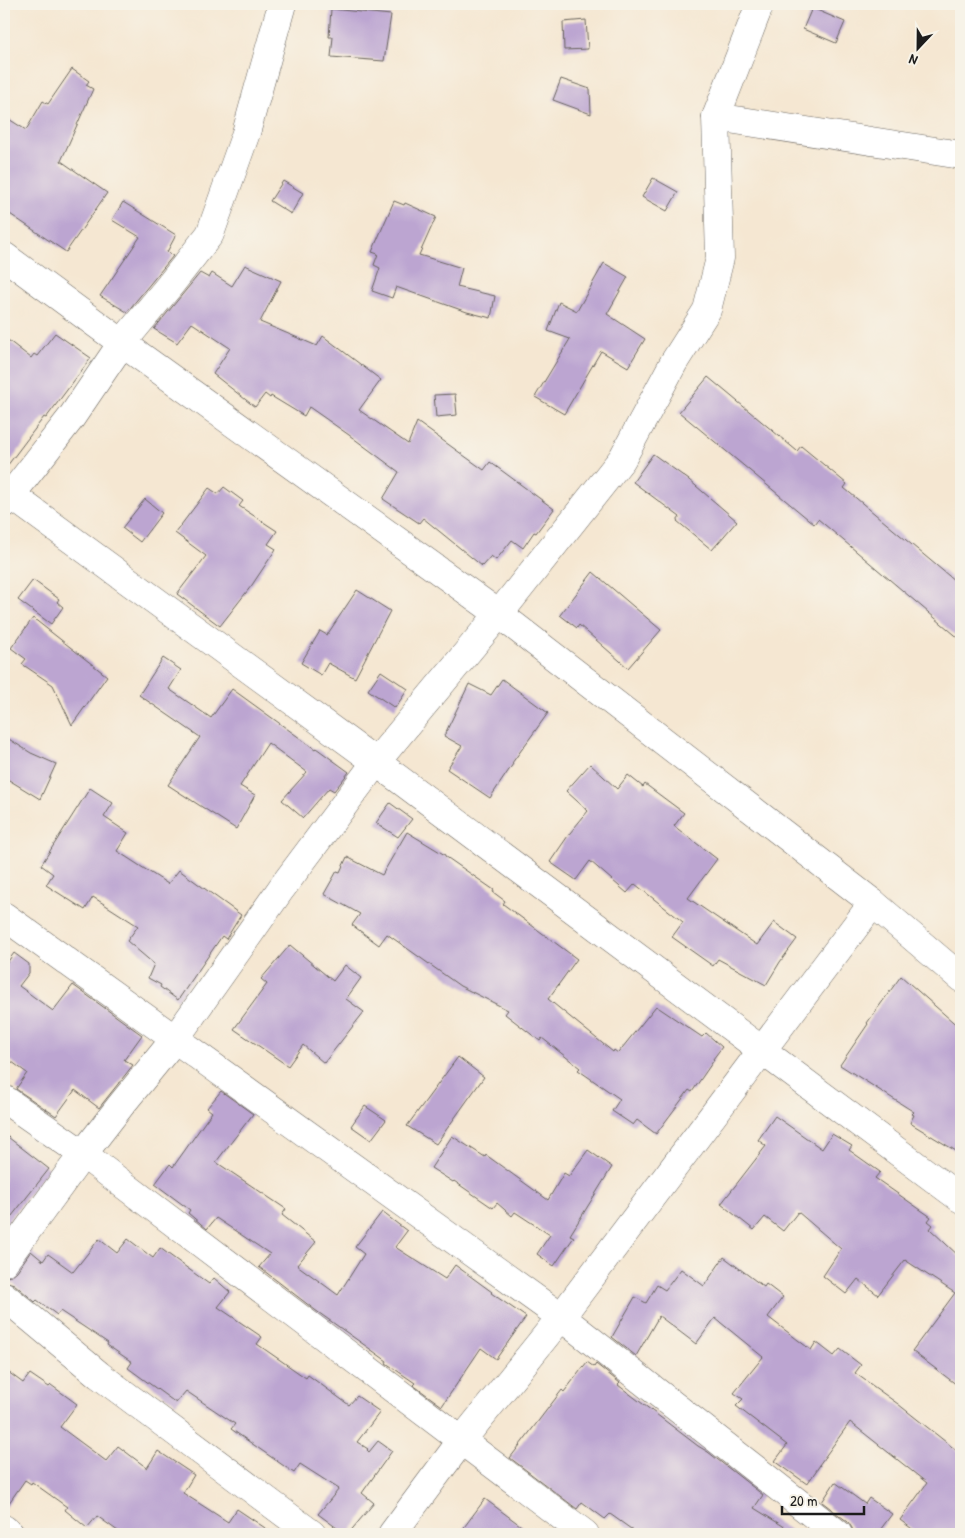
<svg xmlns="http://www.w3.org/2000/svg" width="965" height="1538" font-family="'Patrick Hand',sans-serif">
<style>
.building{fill:#bca5d1}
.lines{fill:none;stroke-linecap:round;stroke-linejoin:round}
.street-casing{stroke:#68635c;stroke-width:29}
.street{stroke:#fff;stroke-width:28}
</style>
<rect width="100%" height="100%" fill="#f7f3e8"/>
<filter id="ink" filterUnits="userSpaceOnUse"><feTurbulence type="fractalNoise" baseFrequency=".02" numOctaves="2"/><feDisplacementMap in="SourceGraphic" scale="10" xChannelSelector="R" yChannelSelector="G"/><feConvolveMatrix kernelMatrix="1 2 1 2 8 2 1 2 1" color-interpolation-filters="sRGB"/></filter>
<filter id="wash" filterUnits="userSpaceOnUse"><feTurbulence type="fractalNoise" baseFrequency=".0096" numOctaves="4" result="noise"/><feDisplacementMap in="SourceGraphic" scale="20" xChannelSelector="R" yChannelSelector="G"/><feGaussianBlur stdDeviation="1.12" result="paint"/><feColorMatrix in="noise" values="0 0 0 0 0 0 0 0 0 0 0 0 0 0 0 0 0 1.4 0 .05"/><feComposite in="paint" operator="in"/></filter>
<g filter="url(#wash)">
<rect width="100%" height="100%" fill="#f5e7d2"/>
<g id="blocks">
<!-- building -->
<g class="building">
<path d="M 812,8 L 845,22 L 836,43 L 803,29 Z"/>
<path d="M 331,9 L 391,15 L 384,61 L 331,57 L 333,37 L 329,37 Z"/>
<path d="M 586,20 L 588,49 L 564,50 L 563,22 Z"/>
<path d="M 72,69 L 89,81 L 86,85 L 93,89 L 61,161 L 107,193 L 66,252 L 4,210 L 4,116 L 26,130 L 43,101 L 48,104 Z"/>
<path d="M 561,79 L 590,89 L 591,114 L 553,100 Z"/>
<path d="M 653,178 L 678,192 L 667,211 L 642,197 Z"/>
<path d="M 283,181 L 303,193 L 291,214 L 270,201 Z"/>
<path d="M 394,201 L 404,205 L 405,203 L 436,217 L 419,255 L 462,268 L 457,287 L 495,296 L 491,318 L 467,312 L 396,287 L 392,298 L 372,291 L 380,268 L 374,265 L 378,254 L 372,252 Z"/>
<path d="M 123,202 L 176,235 L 167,252 L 173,256 L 127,312 L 100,296 L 140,237 L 112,220 Z"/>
<path d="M 604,263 L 628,277 L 607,314 L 645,339 L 628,367 L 601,351 L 564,414 L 535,397 L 570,339 L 548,331 L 559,302 L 577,311 Z"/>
<path d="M 245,265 L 281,281 L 260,322 L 317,346 L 323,336 L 381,380 L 359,410 L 408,444 L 417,422 L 484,470 L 490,462 L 554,509 L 536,533 L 534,532 L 523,548 L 512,540 L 496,560 L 491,556 L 482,566 L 423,518 L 419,523 L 383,499 L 399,472 L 349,435 L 309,407 L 304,416 L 271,396 L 270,398 L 265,394 L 255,407 L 213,374 L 230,348 L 192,323 L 177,343 L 154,329 L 200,273 L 209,278 L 212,273 L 232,286 Z"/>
<path d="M 55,333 L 91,358 L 46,418 L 44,417 L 4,470 L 4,337 L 31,358 L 34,354 L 37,356 Z"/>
<path d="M 708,377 L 797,451 L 801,446 L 847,484 L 844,488 L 961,586 L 961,640 L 818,519 L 814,524 L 679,412 Z"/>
<path d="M 455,394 L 457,415 L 436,417 L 434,395 Z"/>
<path d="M 653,454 L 689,480 L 737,521 L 712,550 L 677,521 L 680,517 L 633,482 Z"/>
<path d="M 224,487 L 243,501 L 239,506 L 277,531 L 268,544 L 276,549 L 252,585 L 220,626 L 177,594 L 206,556 L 175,533 L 209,488 L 218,494 Z"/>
<path d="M 145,499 L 162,513 L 140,542 L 122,528 Z"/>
<path d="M 593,572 L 661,630 L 628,668 L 579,625 L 577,628 L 560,615 Z"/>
<path d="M 33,580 L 59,599 L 57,602 L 63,607 L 51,624 L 18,600 Z"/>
<path d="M 357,590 L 390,611 L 355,678 L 328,663 L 321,675 L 301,663 L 320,631 L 327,635 Z"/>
<path d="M 33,618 L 107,676 L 72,725 L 53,685 L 22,664 L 26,659 L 11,648 Z"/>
<path d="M 163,658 L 181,670 L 169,689 L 211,718 L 232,689 L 315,749 L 316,748 L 349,772 L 334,791 L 329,788 L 303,818 L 282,800 L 307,772 L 268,743 L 240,786 L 255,795 L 236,829 L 168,785 L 200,737 L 139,695 Z"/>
<path d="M 381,671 L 408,689 L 395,708 L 368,690 Z"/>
<path d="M 502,679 L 548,713 L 512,763 L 513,764 L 490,798 L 447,769 L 462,746 L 444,736 L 469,684 L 491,695 Z"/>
<path d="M 4,736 L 31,753 L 56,764 L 40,799 L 4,777 Z"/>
<path d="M 590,764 L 617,789 L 628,775 L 643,787 L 645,784 L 684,813 L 674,826 L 717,859 L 688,898 L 757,945 L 774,922 L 797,939 L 780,962 L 766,985 L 718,959 L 713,966 L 672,937 L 683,922 L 635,884 L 627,893 L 590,861 L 576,880 L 550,862 L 570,833 L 588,811 L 566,791 Z"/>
<path d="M 90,788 L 113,803 L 104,817 L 128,833 L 117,851 L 168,884 L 179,870 L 241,915 L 226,939 L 222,936 L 178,1000 L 160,987 L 161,985 L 148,978 L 154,964 L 127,941 L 138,926 L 93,897 L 85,910 L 46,885 L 53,874 L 41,865 Z"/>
<path d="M 390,803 L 412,819 L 398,837 L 376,823 Z"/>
<path d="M 407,832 L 445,855 L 445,856 L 494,890 L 493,892 L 505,901 L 503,904 L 577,959 L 548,999 L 613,1052 L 614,1050 L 618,1053 L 656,1006 L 702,1037 L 706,1033 L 722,1047 L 713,1059 L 714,1060 L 692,1092 L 689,1090 L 656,1134 L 637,1120 L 633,1125 L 612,1111 L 620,1099 L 578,1070 L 580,1068 L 542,1038 L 540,1041 L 505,1014 L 508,1010 L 460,986 L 387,934 L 379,945 L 352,925 L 360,914 L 324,894 L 337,871 L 340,872 L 347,857 L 382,875 Z"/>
<path d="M 290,945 L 333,981 L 345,965 L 361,978 L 346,999 L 364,1012 L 324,1063 L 303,1045 L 288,1066 L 234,1029 L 267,984 L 261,979 Z"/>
<path d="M 14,953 L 29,964 L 29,973 L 19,986 L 53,1011 L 73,985 L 142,1035 L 124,1060 L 133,1065 L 99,1108 L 75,1090 L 56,1116 L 16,1089 L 27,1073 L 4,1056 L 4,967 Z"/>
<path d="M 901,976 L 961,1029 L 961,1154 L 910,1123 L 914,1115 L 912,1114 L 914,1112 L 840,1065 L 868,1024 L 867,1023 Z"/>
<path d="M 458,1057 L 484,1077 L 436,1144 L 407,1126 Z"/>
<path d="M 221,1091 L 253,1114 L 216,1162 L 286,1209 L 282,1215 L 316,1242 L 297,1265 L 338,1295 L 364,1254 L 355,1247 L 382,1212 L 407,1231 L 395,1247 L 445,1279 L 455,1265 L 492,1292 L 491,1293 L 526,1317 L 496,1359 L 481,1348 L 442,1406 L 413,1385 L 415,1383 L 386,1363 L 387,1361 L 315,1310 L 259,1267 L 270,1254 L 216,1218 L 207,1229 L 188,1213 L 190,1210 L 155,1184 L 170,1164 L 173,1167 L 212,1112 L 207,1108 Z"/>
<path d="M 365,1106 L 386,1120 L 371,1140 L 351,1126 Z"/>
<path d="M 775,1116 L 822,1149 L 832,1134 L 852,1146 L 849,1150 L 880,1172 L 875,1178 L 931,1217 L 928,1221 L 933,1225 L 930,1229 L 961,1258 L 961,1388 L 912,1351 L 955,1293 L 905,1260 L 878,1295 L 858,1279 L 846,1294 L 823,1276 L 841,1249 L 798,1212 L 783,1231 L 765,1217 L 754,1230 L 721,1204 L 766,1146 L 758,1140 Z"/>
<path d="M 4,1134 L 49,1169 L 4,1226 Z"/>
<path d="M 452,1136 L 485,1157 L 486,1155 L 548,1200 L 564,1173 L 569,1176 L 588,1150 L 612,1167 L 570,1235 L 574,1237 L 554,1266 L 537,1254 L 550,1235 L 515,1212 L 512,1216 L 497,1203 L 493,1208 L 454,1181 L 453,1182 L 431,1168 Z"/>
<path d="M 99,1239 L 117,1253 L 128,1239 L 153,1258 L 160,1248 L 209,1284 L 214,1278 L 230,1292 L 218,1307 L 262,1337 L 257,1344 L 306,1378 L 308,1375 L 349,1405 L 357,1396 L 380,1412 L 357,1442 L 368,1449 L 367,1450 L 369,1452 L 378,1441 L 392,1451 L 362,1493 L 374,1503 L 348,1534 L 345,1534 L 318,1514 L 339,1489 L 300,1464 L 294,1473 L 231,1429 L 235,1424 L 186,1391 L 176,1403 L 128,1368 L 132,1362 L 107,1345 L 108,1343 L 60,1311 L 57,1315 L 37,1300 L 35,1302 L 14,1284 L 4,1281 L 4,1277 L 11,1276 L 17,1271 L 31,1251 L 43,1261 L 48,1254 L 73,1272 Z"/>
<path d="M 724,1257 L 764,1287 L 766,1284 L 783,1297 L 768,1317 L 811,1350 L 816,1342 L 834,1356 L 840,1349 L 861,1365 L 855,1373 L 898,1404 L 961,1454 L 961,1534 L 919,1534 L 900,1520 L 927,1483 L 850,1422 L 819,1465 L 820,1465 L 807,1484 L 775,1461 L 787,1445 L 736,1406 L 743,1399 L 734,1393 L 763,1357 L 715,1318 L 696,1344 L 659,1316 L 636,1356 L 612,1337 L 635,1297 L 646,1303 L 657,1285 L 665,1290 L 681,1269 L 704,1286 Z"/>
<path d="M 587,1362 L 594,1367 L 596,1364 L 620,1383 L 618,1385 L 698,1446 L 708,1452 L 763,1495 L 754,1508 L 796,1534 L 638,1534 L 610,1514 L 605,1519 L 582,1502 L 577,1509 L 510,1458 L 562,1390 L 564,1392 Z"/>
<path d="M 4,1369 L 23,1383 L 30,1374 L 49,1387 L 51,1385 L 77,1404 L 60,1427 L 106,1461 L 118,1446 L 147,1468 L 158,1451 L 194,1475 L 183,1493 L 228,1522 L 237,1509 L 274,1534 L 122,1534 L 97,1516 L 87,1528 L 65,1510 L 67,1507 L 32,1482 L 31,1484 L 25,1480 L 4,1510 Z"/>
<path d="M 835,1482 L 865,1504 L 869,1498 L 892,1514 L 877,1534 L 853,1534 L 852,1528 L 848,1522 L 822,1502 Z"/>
<path d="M 485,1499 L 532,1534 L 459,1534 Z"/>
</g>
</g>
</g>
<g filter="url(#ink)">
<use href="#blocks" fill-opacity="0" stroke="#68635c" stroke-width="1"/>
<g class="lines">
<!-- street casing -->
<g class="street-casing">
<g id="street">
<path d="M 716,117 L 961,155"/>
<path d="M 4,256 L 122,343 L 499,614 L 873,903 L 961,978"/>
<path d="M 4,490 L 376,762 L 961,1199"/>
<path d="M 4,504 L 71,418 L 122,343 L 170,285 L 210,234 L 246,133 L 282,4"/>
<path d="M 4,916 L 561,1317 L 838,1534"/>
<path d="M 4,1099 L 83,1154 L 585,1534"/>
<path d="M 4,1262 L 83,1154 L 121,1105 L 175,1039 L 281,889 L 376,762 L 499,614 L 622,459 L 674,362 L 707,310 L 720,258 L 716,117 L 760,4"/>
<path d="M 4,1296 L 99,1375 L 312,1534"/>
<path d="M 4,1529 L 10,1534"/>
<path d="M 392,1534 L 462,1440 L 561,1317 L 873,903"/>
</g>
</g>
<!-- street -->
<use href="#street" class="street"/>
</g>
</g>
<!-- margin -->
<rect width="965" height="1538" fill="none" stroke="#f7f3e8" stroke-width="20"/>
<!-- north arrow -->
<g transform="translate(918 48) rotate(202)" stroke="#f7f3e8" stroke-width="4" paint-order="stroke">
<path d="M0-4L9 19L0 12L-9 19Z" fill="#1c1c1c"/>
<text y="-8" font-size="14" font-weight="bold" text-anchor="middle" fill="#1c1c1c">N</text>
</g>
<!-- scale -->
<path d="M782 1506v8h82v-8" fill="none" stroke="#1c1c1c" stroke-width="2.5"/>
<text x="790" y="1506" font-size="15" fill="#1c1c1c" stroke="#f7f3e8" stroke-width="4" paint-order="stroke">20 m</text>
</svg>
